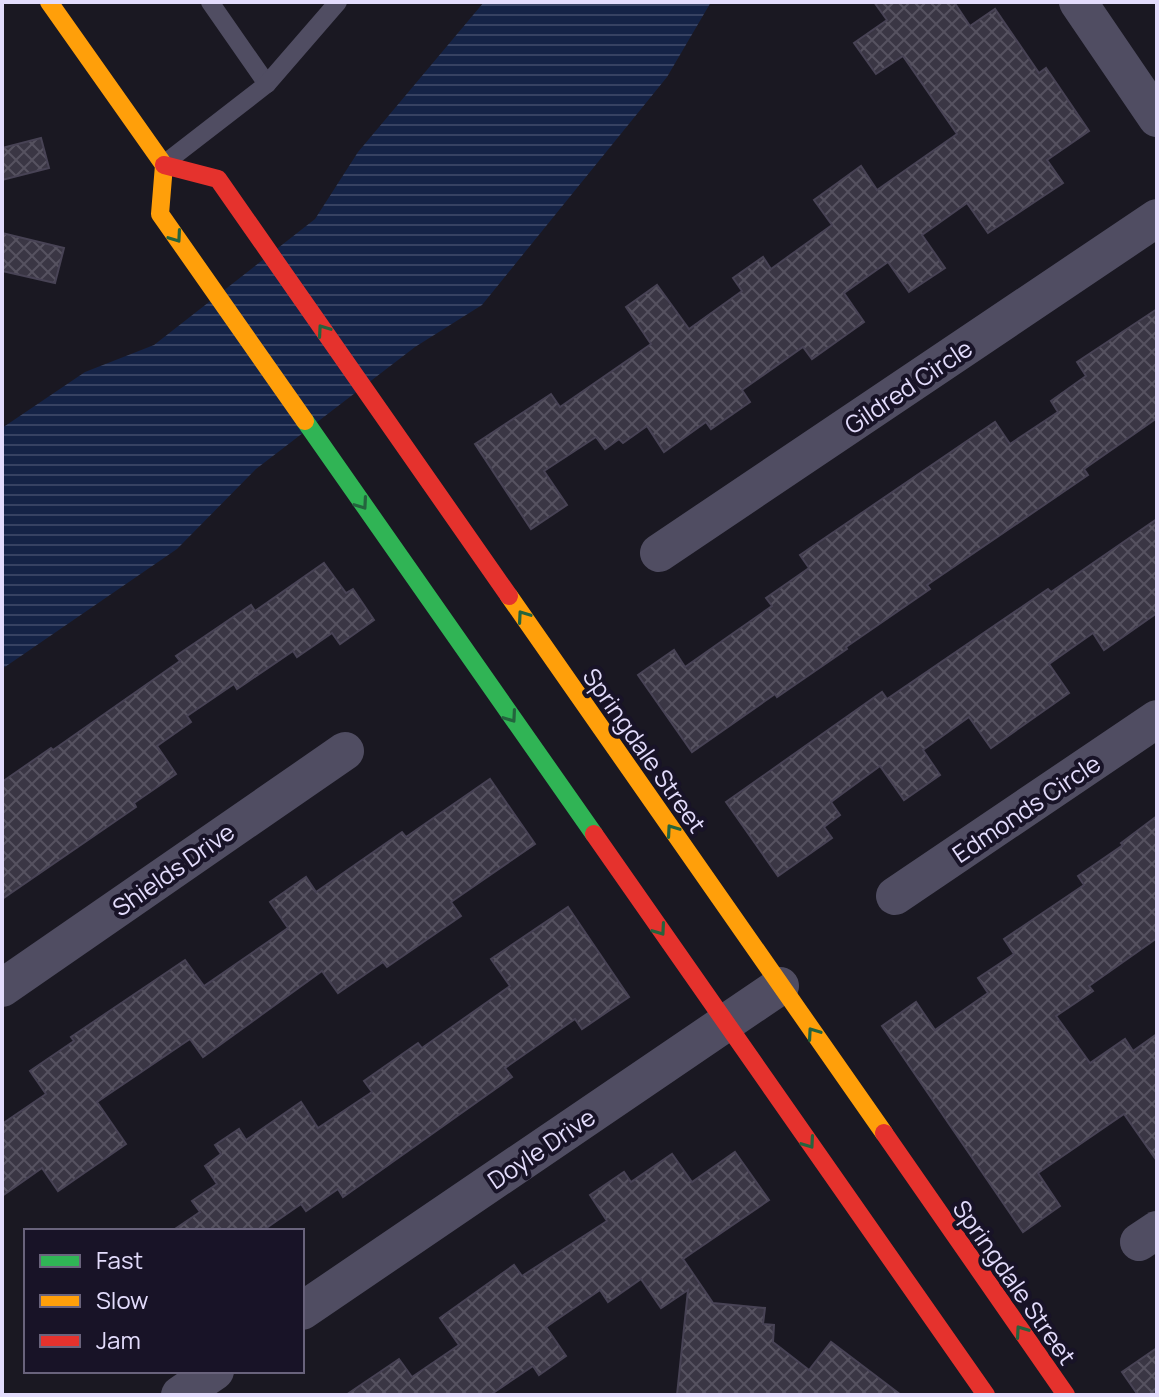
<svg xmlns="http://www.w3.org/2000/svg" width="1159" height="1397" font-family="Manrope,sans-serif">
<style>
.water{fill:url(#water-rules)}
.building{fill:url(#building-cross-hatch);stroke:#484355;stroke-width:2}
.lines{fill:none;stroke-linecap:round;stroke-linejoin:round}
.lane{stroke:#504d62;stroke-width:18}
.street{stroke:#504d62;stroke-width:38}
.fast{stroke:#30b455;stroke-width:18}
.slow{stroke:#ff9f0a;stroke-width:18}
.jam{stroke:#e5322d;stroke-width:18}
.oneway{stroke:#24643e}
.labels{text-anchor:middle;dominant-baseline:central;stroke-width:8;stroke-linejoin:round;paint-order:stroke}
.street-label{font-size:24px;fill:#e3dcfc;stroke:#181327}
</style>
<defs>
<pattern id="water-rules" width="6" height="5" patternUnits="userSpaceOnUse" patternTransform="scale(2)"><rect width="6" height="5" fill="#152346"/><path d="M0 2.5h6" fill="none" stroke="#374262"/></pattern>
<pattern id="building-cross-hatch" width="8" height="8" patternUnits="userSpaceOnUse" patternTransform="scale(2)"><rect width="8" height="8" fill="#3a3644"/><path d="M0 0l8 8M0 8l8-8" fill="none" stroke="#565260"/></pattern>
</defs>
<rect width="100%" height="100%" fill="#1a1822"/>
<!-- water -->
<path class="water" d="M 484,2 L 711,2 L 667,77 L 482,305 L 415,347 L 256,469 L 177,549 L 2,669 L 2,428 L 85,372 L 154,345 L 315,219 L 358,152 Z"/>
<!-- building -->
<g class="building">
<path d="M 874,2 L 954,2 L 970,26 L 995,9 L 1039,73 L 1046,68 L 1089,131 L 1047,160 L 1063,183 L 988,233 L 967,203 L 922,235 L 945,268 L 909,292 L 888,262 L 844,293 L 864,322 L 812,359 L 803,347 L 742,390 L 750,402 L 711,429 L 706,422 L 664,452 L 647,426 L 623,443 L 619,439 L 605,449 L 596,437 L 544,471 L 567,505 L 531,529 L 475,444 L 551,394 L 560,407 L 651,344 L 626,307 L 657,285 L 689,329 L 742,291 L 733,278 L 763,257 L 771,269 L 832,225 L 814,200 L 861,166 L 877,190 L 957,134 L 903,56 L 876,74 L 854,43 L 887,20 Z"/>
<path d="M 41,138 L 49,168 L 2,180 L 2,148 Z"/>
<path d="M 2,233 L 64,248 L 55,283 L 2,271 Z"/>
<path d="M 1157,309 L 1157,418 L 1084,469 L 1088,475 L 927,585 L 930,589 L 846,647 L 847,649 L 777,697 L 775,694 L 692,752 L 638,675 L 674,650 L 685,667 L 732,634 L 772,606 L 766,598 L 809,568 L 800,555 L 995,422 L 1010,444 L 1058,412 L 1051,401 L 1086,376 L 1077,362 Z"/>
<path d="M 1157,519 L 1157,613 L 1104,650 L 1093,633 L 1049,664 L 1069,693 L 991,748 L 969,717 L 923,750 L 940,775 L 904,800 L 880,766 L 831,802 L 840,815 L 824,827 L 832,838 L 778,876 L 726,802 L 882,692 L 887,699 L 1048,589 L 1051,592 Z"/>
<path d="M 324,563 L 346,593 L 353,589 L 374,620 L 340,644 L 332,633 L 297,657 L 293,651 L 237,689 L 234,684 L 187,716 L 191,722 L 157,746 L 176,774 L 134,803 L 136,807 L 2,899 L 2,782 L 51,748 L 53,750 L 180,661 L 176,656 L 251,605 L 255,611 Z"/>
<path d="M 490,779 L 535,844 L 451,902 L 461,916 L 387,967 L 383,962 L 338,993 L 322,971 L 203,1057 L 190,1039 L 97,1102 L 126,1144 L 58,1191 L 42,1168 L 2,1196 L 2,1124 L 46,1094 L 30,1071 L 74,1041 L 71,1037 L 185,960 L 204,986 L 288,928 L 270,902 L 306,877 L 316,892 L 402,832 L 406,837 Z"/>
<path d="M 1157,816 L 1157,938 L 1089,986 L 1093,991 L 1056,1016 L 1090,1063 L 1125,1039 L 1133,1051 L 1157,1034 L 1157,1161 L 1124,1114 L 1038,1173 L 1060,1206 L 1023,1232 L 882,1026 L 916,1002 L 935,1030 L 988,993 L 978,978 L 1014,954 L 1004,939 L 1084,885 L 1078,876 L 1123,845 L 1121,843 Z"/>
<path d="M 568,907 L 629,997 L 582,1029 L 575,1019 L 505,1068 L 512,1077 L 343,1197 L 338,1189 L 306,1211 L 301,1204 L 262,1231 L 172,1231 L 200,1212 L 192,1201 L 217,1184 L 205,1166 L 221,1154 L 215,1145 L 239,1129 L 246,1140 L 301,1102 L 318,1128 L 372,1092 L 364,1081 L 418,1043 L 422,1048 L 510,986 L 491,959 Z"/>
<path d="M 735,1152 L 769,1200 L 683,1259 L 713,1303 L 765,1308 L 763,1324 L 774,1325 L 773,1342 L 809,1370 L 831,1342 L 901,1395 L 677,1395 L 688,1290 L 661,1308 L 641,1279 L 608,1302 L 600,1290 L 546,1327 L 566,1356 L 539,1375 L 533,1366 L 490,1395 L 346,1395 L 399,1359 L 412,1377 L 459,1345 L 440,1318 L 514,1265 L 522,1276 L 607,1221 L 590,1195 L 624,1172 L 631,1182 L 672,1154 L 692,1182 Z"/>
<path d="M 1157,1348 L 1157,1395 L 1138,1395 L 1122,1372 Z"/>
</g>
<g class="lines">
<!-- lane -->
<g class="lane">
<path d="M 210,2 L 267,84"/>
<path d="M 165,163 L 267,84 L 338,2"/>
</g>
<!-- street -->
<g class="street">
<path d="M 1078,2 L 1157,118"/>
<path d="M 659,553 L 1157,218"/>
<path d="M 895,896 L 1157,719"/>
<path d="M 2,988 L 345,751"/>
<path d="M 1139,1242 L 1157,1230"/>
<path d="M 302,1311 L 780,986"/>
<path d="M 180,1395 L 215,1371"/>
</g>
<!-- fast -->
<path class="fast" d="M 305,421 L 594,834"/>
<!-- slow -->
<g class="slow">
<path d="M 49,2 L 164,165 L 160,214 L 305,421"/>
<path d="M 509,596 L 884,1133"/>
</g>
<!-- jam -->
<g class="jam">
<path d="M 164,165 L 218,179 L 509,596"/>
<path d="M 594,834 L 986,1395"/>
<path d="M 884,1133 L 1066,1395"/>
</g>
</g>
<!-- one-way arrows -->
<defs><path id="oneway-chevron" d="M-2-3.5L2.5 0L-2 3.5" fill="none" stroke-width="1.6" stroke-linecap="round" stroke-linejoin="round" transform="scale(2)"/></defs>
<g class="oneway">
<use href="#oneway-chevron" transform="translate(176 237) rotate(55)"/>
<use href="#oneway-chevron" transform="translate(323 330) rotate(-125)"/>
<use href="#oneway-chevron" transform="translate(362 504) rotate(55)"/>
<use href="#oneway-chevron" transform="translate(523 616) rotate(-125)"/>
<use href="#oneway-chevron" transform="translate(511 717) rotate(55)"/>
<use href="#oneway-chevron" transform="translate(672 830) rotate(-125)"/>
<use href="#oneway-chevron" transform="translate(660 930) rotate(55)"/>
<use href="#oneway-chevron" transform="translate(813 1033) rotate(-125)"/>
<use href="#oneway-chevron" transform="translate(809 1143) rotate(55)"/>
<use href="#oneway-chevron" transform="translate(1021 1331) rotate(-125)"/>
</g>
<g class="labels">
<!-- street labels -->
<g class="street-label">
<text transform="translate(908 386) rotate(-34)">Gildred Circle</text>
<text transform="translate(645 750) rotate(55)">Springdale Street</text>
<text transform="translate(1026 808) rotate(-34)">Edmonds Circle</text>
<text transform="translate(173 869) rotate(-35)">Shields Drive</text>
<text transform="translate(541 1148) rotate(-34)">Doyle Drive</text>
<text transform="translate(1015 1282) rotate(55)">Springdale Street</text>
</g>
</g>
<!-- border -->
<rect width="1159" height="1397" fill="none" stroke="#e3dcfc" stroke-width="8"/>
<!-- legend -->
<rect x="24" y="1229" width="280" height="144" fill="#181327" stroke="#69637c" stroke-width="2"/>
<rect x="40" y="1255" width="40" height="12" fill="#30b455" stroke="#69637c" stroke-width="2"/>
<text x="96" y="1269" font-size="24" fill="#e3dcfc">Fast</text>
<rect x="40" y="1295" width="40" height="12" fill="#ff9f0a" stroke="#69637c" stroke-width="2"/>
<text x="96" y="1309" font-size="24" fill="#e3dcfc">Slow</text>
<rect x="40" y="1335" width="40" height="12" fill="#e5322d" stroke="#69637c" stroke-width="2"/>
<text x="96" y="1349" font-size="24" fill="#e3dcfc">Jam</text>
</svg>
